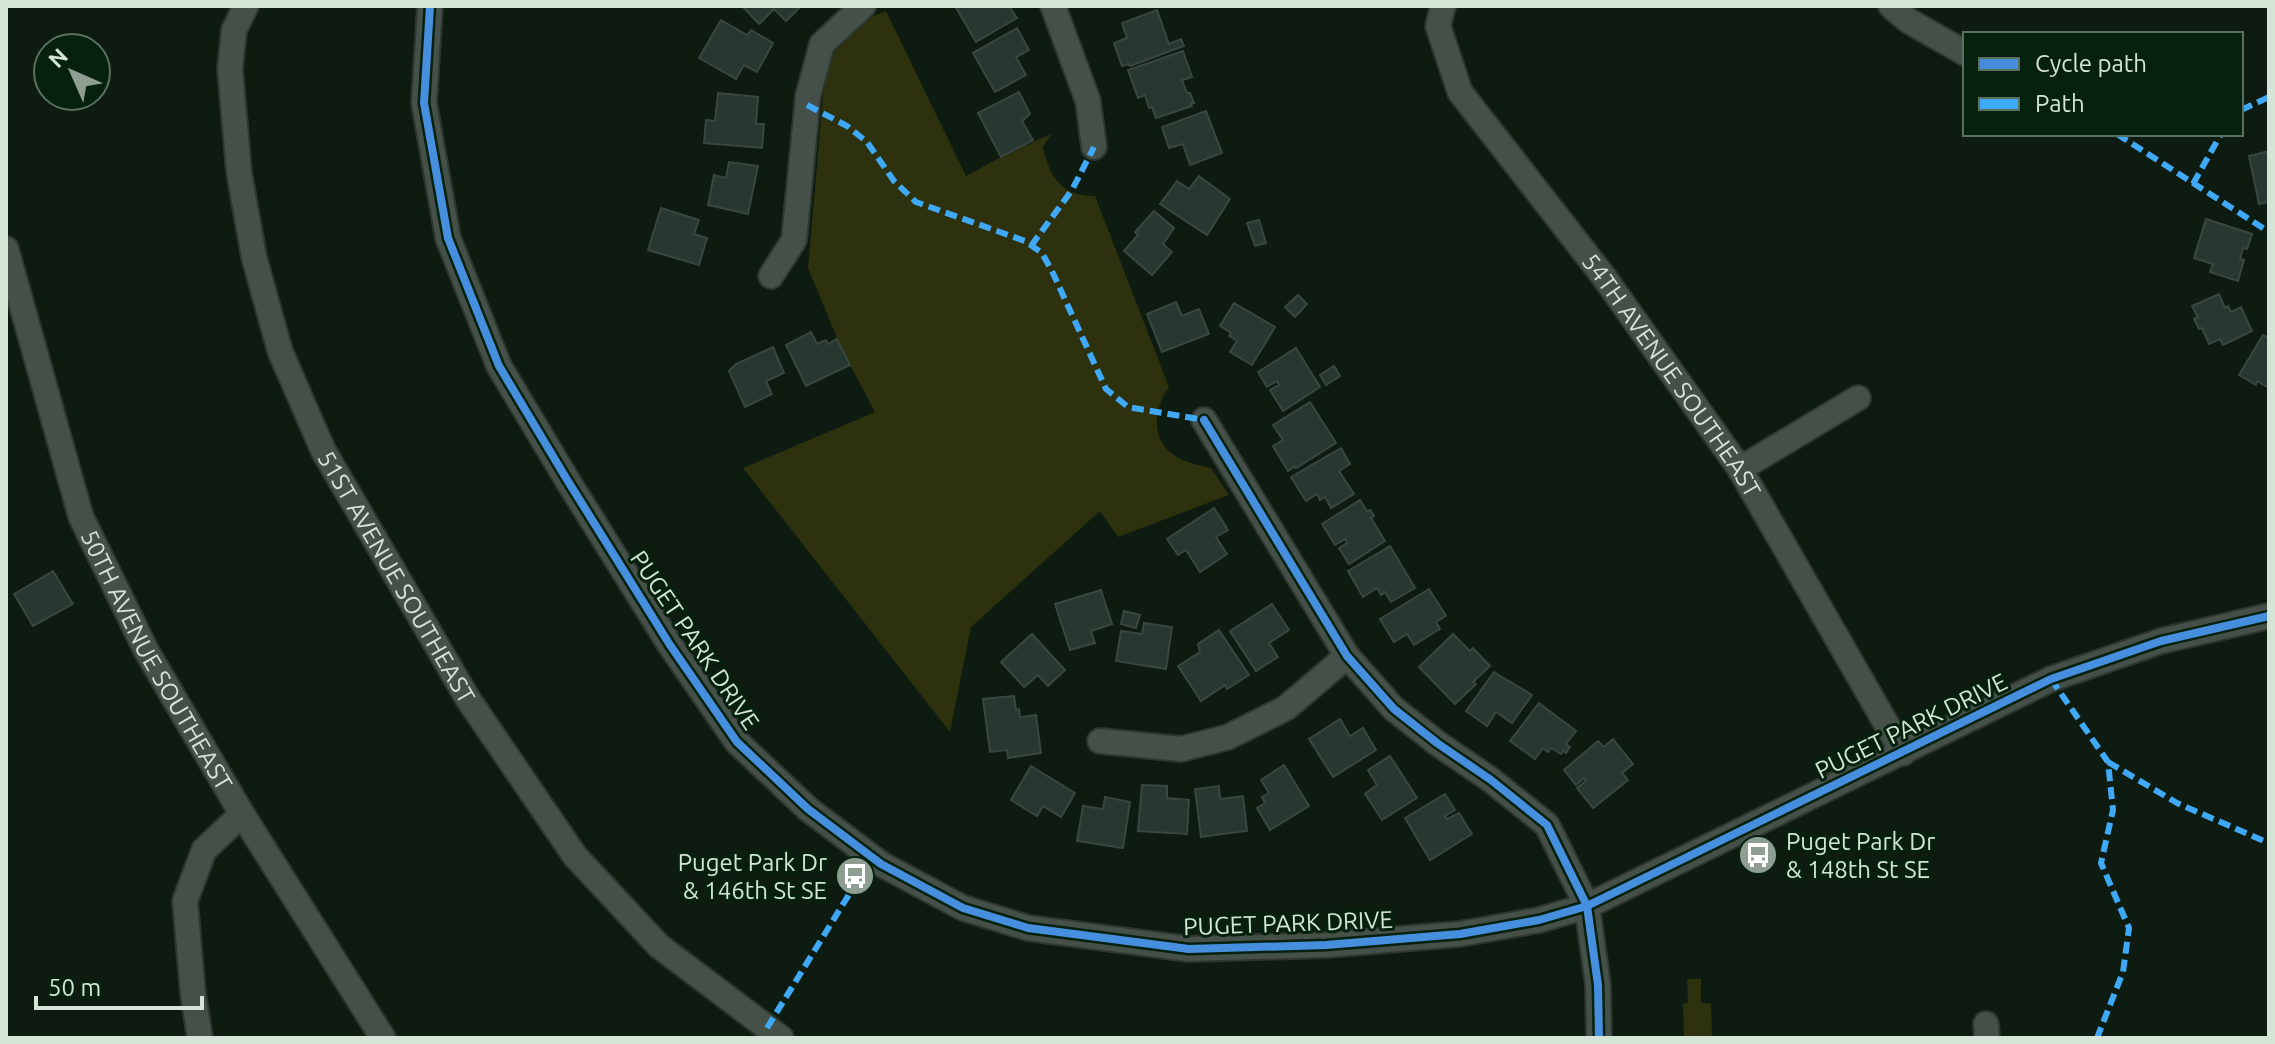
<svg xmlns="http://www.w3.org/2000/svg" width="2275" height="1044" font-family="Ubuntu,sans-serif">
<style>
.green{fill:#2d310e}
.building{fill:#273830;stroke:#394740;stroke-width:2}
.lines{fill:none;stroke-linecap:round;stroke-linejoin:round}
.minor-casing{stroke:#2d362f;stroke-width:28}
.minor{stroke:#455048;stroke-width:24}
.quiet{stroke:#3fa9f5;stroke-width:6;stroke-dasharray:12 6;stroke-linecap:butt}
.cycleway-casing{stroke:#07210f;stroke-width:13}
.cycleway{stroke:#468fdf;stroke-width:8}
.labels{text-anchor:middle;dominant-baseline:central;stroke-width:6;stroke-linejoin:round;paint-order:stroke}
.street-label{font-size:24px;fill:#d4e4d7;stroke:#07210f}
.poi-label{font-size:24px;fill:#d4e4d7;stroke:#07210f;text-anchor:start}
</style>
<rect width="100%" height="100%" fill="#0d1b11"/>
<!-- green -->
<g class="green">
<path d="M 886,11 L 966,176 L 1001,157 L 1051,134 L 1043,147 C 1050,177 1061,196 1095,196 L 1169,387 C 1154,408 1150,439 1174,455 C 1185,463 1199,465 1211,468 L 1229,495 L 1118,537 L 1100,511 L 971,627 L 950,732 L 743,468 L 875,412 L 842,350 L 808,268 L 824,86 C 829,63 838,40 857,25 C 865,19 877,15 886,11 Z"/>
<path d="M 1687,979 L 1701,979 L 1701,1003 L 1711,1003 L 1712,1038 L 1684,1038 L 1683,1004 L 1688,1003 Z"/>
</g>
<!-- building -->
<g class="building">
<path d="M 742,6 L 801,6 L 786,21 L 774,9 L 759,24 Z"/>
<path d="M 955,6 L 1009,6 L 1017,18 L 976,42 Z"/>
<path d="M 1157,10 L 1169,44 L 1181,39 L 1184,46 L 1130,66 L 1128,64 L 1122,66 L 1114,43 L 1127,38 L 1122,23 Z"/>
<path d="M 721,20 L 747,35 L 751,30 L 773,43 L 757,72 L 744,65 L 736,79 L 699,58 Z"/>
<path d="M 1017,28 L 1029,50 L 1016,57 L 1026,75 L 995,92 L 973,53 Z"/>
<path d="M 1183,51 L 1192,77 L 1182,80 L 1187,93 L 1190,93 L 1194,103 L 1191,103 L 1192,106 L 1156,118 L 1152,107 L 1149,108 L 1145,95 L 1138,98 L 1128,70 Z"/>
<path d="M 1019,92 L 1030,114 L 1022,121 L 1033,140 L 1001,157 L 978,113 Z"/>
<path d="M 718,93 L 758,97 L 756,124 L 764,124 L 762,148 L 704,143 L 706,120 L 715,121 Z"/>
<path d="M 1206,111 L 1222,153 L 1190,165 L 1183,144 L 1169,148 L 1162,127 Z"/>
<path d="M 2269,151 L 2269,202 L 2259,204 L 2249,156 Z"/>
<path d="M 729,162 L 758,166 L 748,214 L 708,205 L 714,175 L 726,178 Z"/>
<path d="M 1199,176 L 1230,199 L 1207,235 L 1160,204 L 1177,181 L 1189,189 Z"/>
<path d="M 661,208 L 699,220 L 694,234 L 707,238 L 699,265 L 648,250 Z"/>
<path d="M 1154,211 L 1174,228 L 1163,244 L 1172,252 L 1152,275 L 1124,251 L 1138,235 L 1135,232 Z"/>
<path d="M 2206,219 L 2252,234 L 2247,249 L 2243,248 L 2240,259 L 2244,260 L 2238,281 L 2210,272 L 2213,264 L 2194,258 Z"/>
<path d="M 1259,220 L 1266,243 L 1255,246 L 1247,223 Z"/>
<path d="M 2219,294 L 2225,308 L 2228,306 L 2231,312 L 2241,307 L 2252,331 L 2223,345 L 2220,339 L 2209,344 L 2202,328 L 2199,329 L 2194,319 L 2198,317 L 2192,306 Z"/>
<path d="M 1298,295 L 1307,304 L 1295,317 L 1285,307 Z"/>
<path d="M 1176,302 L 1182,316 L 1199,309 L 1209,334 L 1162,352 L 1147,314 Z"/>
<path d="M 1234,303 L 1275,327 L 1252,365 L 1230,352 L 1237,341 L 1229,336 L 1231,333 L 1220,326 Z"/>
<path d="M 811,332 L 817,344 L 826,340 L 828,344 L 837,339 L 850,365 L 806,386 L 786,345 Z"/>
<path d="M 2263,335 L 2269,338 L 2269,388 L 2257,381 L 2256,385 L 2239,375 Z"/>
<path d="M 773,347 L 784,373 L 766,381 L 772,394 L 745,407 L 729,371 L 736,364 Z"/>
<path d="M 1296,348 L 1320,387 L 1283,411 L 1270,390 L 1279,385 L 1277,381 L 1267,387 L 1258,372 Z"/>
<path d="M 1334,366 L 1340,376 L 1326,385 L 1320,375 Z"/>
<path d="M 1310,402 L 1336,443 L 1296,468 L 1294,467 L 1288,471 L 1273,446 L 1283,440 L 1273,425 Z"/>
<path d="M 1341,448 L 1350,464 L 1339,471 L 1354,494 L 1331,508 L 1325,497 L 1320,500 L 1317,494 L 1306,501 L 1291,477 Z"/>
<path d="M 1360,500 L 1367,511 L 1370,510 L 1374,516 L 1371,518 L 1385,541 L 1349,564 L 1339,548 L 1347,543 L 1345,539 L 1335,545 L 1322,524 Z"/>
<path d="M 1214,508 L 1228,530 L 1216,537 L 1227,554 L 1200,572 L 1186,550 L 1178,555 L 1167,539 Z"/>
<path d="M 1390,546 L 1415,588 L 1391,602 L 1385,592 L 1381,595 L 1377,588 L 1363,597 L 1348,571 Z"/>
<path d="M 53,571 L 73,604 L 33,626 L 14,594 Z"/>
<path d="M 1429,589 L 1446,616 L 1436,622 L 1440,629 L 1414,645 L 1407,634 L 1394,642 L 1380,619 Z"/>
<path d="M 1101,590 L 1112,624 L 1091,631 L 1095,643 L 1070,650 L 1055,604 Z"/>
<path d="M 1272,604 L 1289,630 L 1269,643 L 1278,657 L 1256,671 L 1230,631 Z"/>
<path d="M 1124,611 L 1140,615 L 1136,628 L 1121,624 Z"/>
<path d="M 1144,623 L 1172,627 L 1166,669 L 1116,661 L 1121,631 L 1142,634 Z"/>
<path d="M 1219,630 L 1249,675 L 1227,689 L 1225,685 L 1201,701 L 1178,666 L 1200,652 L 1198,644 Z"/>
<path d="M 1032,634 L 1065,670 L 1048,686 L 1038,675 L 1024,687 L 1001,662 Z"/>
<path d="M 1453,634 L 1470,651 L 1473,648 L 1490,666 L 1473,682 L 1476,684 L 1455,704 L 1419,667 Z"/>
<path d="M 1494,672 L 1532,695 L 1512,723 L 1496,712 L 1487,726 L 1466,711 Z"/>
<path d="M 1014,696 L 1016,710 L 1019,709 L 1020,717 L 1036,715 L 1041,753 L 1008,758 L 1007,750 L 990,752 L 983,699 Z"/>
<path d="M 1539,703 L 1576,731 L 1566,744 L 1570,747 L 1566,753 L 1563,751 L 1561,754 L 1551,748 L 1548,752 L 1543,748 L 1535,759 L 1510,741 Z"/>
<path d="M 1340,719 L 1350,736 L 1363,728 L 1376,750 L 1333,777 L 1309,739 Z"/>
<path d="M 1613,739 L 1633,764 L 1622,773 L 1628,780 L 1593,808 L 1577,788 L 1586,781 L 1584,778 L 1576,785 L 1564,770 L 1598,741 L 1604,747 Z"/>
<path d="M 1390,756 L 1417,798 L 1382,820 L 1365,794 L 1377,785 L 1368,770 Z"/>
<path d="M 1284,765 L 1309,806 L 1270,830 L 1257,808 L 1265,803 L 1262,797 L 1269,793 L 1261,780 Z"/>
<path d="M 1031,766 L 1075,793 L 1061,817 L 1043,806 L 1037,816 L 1011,800 Z"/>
<path d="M 1142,785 L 1167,786 L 1167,798 L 1189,800 L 1187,834 L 1138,831 Z"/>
<path d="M 1219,786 L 1220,799 L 1243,796 L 1247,831 L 1201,837 L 1195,789 Z"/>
<path d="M 1445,794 L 1455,810 L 1445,816 L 1447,819 L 1459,813 L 1472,834 L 1430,860 L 1405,818 Z"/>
<path d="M 1105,797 L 1130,802 L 1123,848 L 1077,841 L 1083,806 L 1103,809 Z"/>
</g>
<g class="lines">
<!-- minor casing -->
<g class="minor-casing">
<g id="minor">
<path id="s1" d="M 246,6 L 234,30 L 230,69 L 239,172 L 254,257 L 280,351 L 323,450 L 468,699 L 575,856 L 659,946 L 781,1038"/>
<path d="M 430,6 L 424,103 L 448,238 L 499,366 L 566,478 L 670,645 L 737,742 L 808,809 L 881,864 L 963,908 L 1028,928 L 1189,949 L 1326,945 L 1460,934 L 1539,920 L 1587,906 L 2051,679 L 2161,641 L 2269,616"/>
<path d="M 1053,6 L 1088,101 L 1094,147"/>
<path id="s2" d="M 1443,6 L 1438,26 L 1460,92 L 1604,277 L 1740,469 L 1903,753"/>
<path d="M 1891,6 L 1909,21 L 1965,53"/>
<path id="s3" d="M 6,249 L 81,517 L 147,652 L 242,814 L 383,1038"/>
<path d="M 771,276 L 794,240 L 808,96 L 822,44 L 863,6"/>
<path d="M 1204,420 L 1347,656 L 1394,709 L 1437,743 L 1491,780 L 1547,825 L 1587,906 L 1598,985 L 1599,1038"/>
<path d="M 1740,469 L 1858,398"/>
<path d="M 1100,741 L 1181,749 L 1228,737 L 1286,708 L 1347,656"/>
<path d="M 1986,1024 L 1987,1038"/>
<path d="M 200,1038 L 193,994 L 185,901 L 204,850 L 242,814"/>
</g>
</g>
<!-- minor -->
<use href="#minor" class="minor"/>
<!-- quiet -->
<g class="quiet">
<path d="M 807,105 L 847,126 L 867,142 L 894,181 L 916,202 L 1025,241 L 1042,253 L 1052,271 L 1106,389 L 1128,407 L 1204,420"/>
<path d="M 2241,110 L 2269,97"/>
<path d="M 2117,134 L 2269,232"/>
<path d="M 2193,184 L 2221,134"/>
<path d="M 1031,246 L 1072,190 L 1094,147"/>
<path d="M 2051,679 L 2108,762 L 2113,810 L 2101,863 L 2129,928 L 2123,972 L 2097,1038"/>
<path d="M 2108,762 L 2177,803 L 2264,841 L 2269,838"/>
<path d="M 767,1028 L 872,857"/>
</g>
<!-- cycleway casing -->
<g class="cycleway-casing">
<g id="cycleway">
<path d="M 430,6 L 424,103 L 448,238 L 499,366 L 566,478 L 670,645 L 737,742 L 808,809 L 881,864 L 963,908 L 1028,928 L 1189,949 L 1326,945 L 1460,934 L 1539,920 L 1587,906 L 2051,679 L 2161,641 L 2269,616"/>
<path d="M 1204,420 L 1347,656 L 1394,709 L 1437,743 L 1491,780 L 1547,825 L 1587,906 L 1598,985 L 1599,1038"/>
</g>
</g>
<!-- cycleway -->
<use href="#cycleway" class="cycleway"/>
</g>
<!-- icons -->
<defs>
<g id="bus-disc" transform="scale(2)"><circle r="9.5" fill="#8e9e92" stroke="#07210f"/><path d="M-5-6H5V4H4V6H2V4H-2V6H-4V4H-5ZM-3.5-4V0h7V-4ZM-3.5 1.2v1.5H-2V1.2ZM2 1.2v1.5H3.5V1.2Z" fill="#fff"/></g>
</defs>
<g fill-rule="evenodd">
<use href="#bus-disc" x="1758" y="855"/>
<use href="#bus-disc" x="855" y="876"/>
</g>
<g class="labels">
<!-- street labels -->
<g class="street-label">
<text stroke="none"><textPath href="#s2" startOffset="444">54TH AVENUE SOUTHEAST</textPath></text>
<text stroke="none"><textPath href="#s1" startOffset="608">51ST AVENUE SOUTHEAST</textPath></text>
<text transform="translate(695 640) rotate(56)">PUGET PARK DRIVE</text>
<text stroke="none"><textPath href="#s3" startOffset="440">50TH AVENUE SOUTHEAST</textPath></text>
<text transform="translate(1911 726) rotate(-26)">PUGET PARK DRIVE</text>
<text transform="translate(1288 923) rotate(-2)">PUGET PARK DRIVE</text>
</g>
<!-- poi labels -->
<g class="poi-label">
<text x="1786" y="841">Puget Park Dr<tspan x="1786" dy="28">&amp; 148th St SE</tspan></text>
<text x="827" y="862" text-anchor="end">Puget Park Dr<tspan x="827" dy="28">&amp; 146th St SE</tspan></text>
</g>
</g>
<!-- border -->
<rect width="2275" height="1044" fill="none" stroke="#d4e4d7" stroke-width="16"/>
<!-- legend -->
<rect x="1963" y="32" width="280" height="104" fill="#07210f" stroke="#596f5f" stroke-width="2"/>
<rect x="1979" y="58" width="40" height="12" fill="#468fdf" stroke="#596f5f" stroke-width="2"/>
<text x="2035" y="72" font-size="24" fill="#d4e4d7">Cycle path</text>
<rect x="1979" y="98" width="40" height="12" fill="#3fa9f5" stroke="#596f5f" stroke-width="2"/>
<text x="2035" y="112" font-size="24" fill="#d4e4d7">Path</text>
<!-- north arrow -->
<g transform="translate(72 72) rotate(315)"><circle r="38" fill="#07210f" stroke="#596f5f" stroke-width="2"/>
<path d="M0-6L14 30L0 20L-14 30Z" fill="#8e9e92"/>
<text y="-12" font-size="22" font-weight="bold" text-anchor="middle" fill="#d4e4d7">N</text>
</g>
<!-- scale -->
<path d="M36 996v12h166v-12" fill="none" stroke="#d4e4d7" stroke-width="4"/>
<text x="48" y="996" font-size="24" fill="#d4e4d7" stroke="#07210f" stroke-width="6" paint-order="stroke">50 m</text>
</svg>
